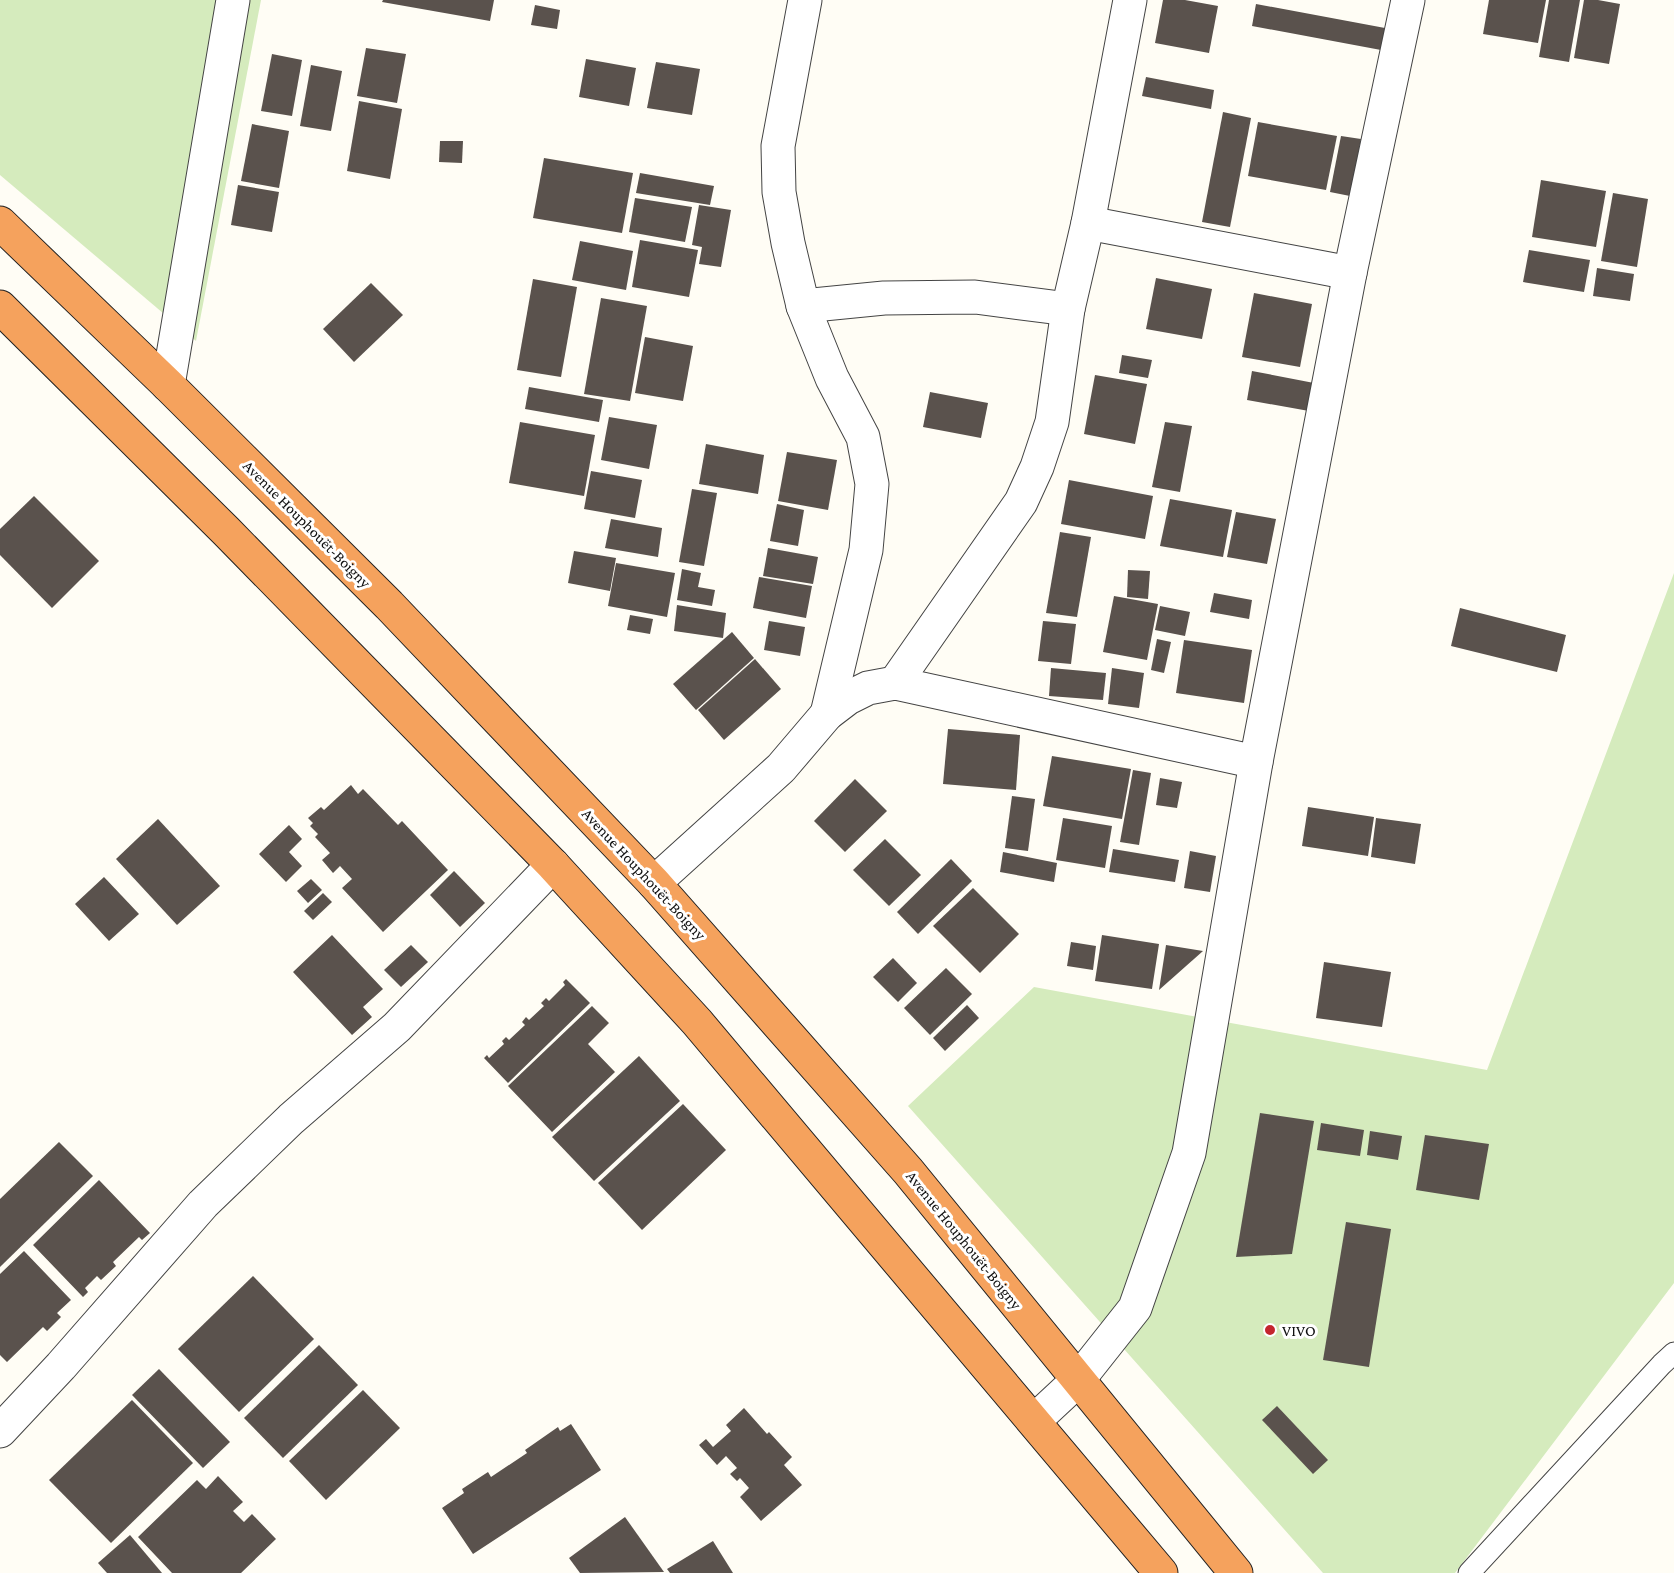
<svg xmlns="http://www.w3.org/2000/svg" width="1674" height="1573" font-family="'Crimson Pro',serif">
<style>
.green{fill:#d5ebbd}
.building{fill:#5a524d}
.lines{fill:none;stroke-linecap:round;stroke-linejoin:round}
.lane-casing{stroke:#444;stroke-width:23}
.street-casing{stroke:#444;stroke-width:35}
.highway-casing{stroke:#222;stroke-width:35}
.lane{stroke:#fff;stroke-width:21}
.street{stroke:#fff;stroke-width:33}
.highway{stroke:#f5a25d;stroke-width:33}
.poi-dot{fill:#c4262e;stroke:#fff;stroke-width:2}
.labels{text-anchor:middle;dominant-baseline:central;stroke-width:6;stroke-linejoin:round;paint-order:stroke}
.street-label{font-size:16px;fill:#111;stroke:#fff}
.poi-label{font-size:16px;fill:#111;stroke:#fff;text-anchor:start}
</style>
<rect width="100%" height="100%" fill="#fffdf5"/>
<!-- green -->
<g class="green">
<path d="M 0,0 L 261,0 L 196,341 L 0,175 Z"/>
<path d="M 1674,573 L 1674,1283 L 1455,1573 L 1323,1573 L 908,1106 L 1034,987 L 1487,1070 Z"/>
</g>
<!-- building -->
<g class="building">
<path d="M 383,0 L 494,0 L 490,21 L 382,2 Z"/>
<path d="M 1163,0 L 1185,0 L 1218,6 L 1209,53 L 1155,43 Z"/>
<path d="M 1489,0 L 1546,0 L 1538,43 L 1483,34 Z"/>
<path d="M 1549,0 L 1580,0 L 1569,62 L 1539,57 Z"/>
<path d="M 1584,0 L 1598,0 L 1620,4 L 1609,64 L 1574,58 Z"/>
<path d="M 1256,4 L 1385,28 L 1381,50 L 1252,26 Z"/>
<path d="M 535,5 L 560,10 L 557,29 L 531,25 Z"/>
<path d="M 366,48 L 406,54 L 397,103 L 357,96 Z"/>
<path d="M 272,54 L 302,60 L 292,116 L 261,111 Z"/>
<path d="M 586,59 L 636,68 L 629,106 L 579,97 Z"/>
<path d="M 656,62 L 700,69 L 692,115 L 647,108 Z"/>
<path d="M 311,65 L 342,71 L 331,131 L 300,126 Z"/>
<path d="M 1146,77 L 1214,90 L 1211,109 L 1142,96 Z"/>
<path d="M 359,101 L 402,109 L 390,179 L 347,171 Z"/>
<path d="M 1223,112 L 1251,118 L 1230,227 L 1202,222 Z"/>
<path d="M 1258,122 L 1337,136 L 1326,190 L 1248,176 Z"/>
<path d="M 252,124 L 289,131 L 279,188 L 241,181 Z"/>
<path d="M 1341,136 L 1361,139 L 1350,196 L 1330,192 Z"/>
<path d="M 440,141 L 463,141 L 462,163 L 439,162 Z"/>
<path d="M 544,158 L 633,173 L 622,233 L 533,218 Z"/>
<path d="M 640,173 L 714,186 L 710,205 L 636,193 Z"/>
<path d="M 1541,180 L 1606,191 L 1596,247 L 1532,237 Z"/>
<path d="M 238,185 L 279,192 L 272,232 L 231,225 Z"/>
<path d="M 1613,193 L 1648,199 L 1637,267 L 1601,261 Z"/>
<path d="M 635,198 L 692,207 L 685,242 L 629,232 Z"/>
<path d="M 699,205 L 731,210 L 721,267 L 699,264 L 702,247 L 692,245 Z"/>
<path d="M 640,240 L 698,250 L 689,297 L 632,287 Z"/>
<path d="M 580,241 L 633,251 L 626,290 L 572,280 Z"/>
<path d="M 1529,250 L 1590,260 L 1584,292 L 1523,282 Z"/>
<path d="M 1597,268 L 1634,274 L 1630,301 L 1593,296 Z"/>
<path d="M 1156,278 L 1212,289 L 1202,339 L 1146,329 Z"/>
<path d="M 533,279 L 577,287 L 561,377 L 517,370 Z"/>
<path d="M 371,283 L 403,315 L 354,362 L 323,329 Z"/>
<path d="M 1254,293 L 1312,304 L 1300,367 L 1242,357 Z"/>
<path d="M 601,298 L 647,306 L 630,401 L 584,394 Z"/>
<path d="M 645,337 L 693,346 L 683,401 L 635,393 Z"/>
<path d="M 1122,355 L 1152,360 L 1148,378 L 1119,373 Z"/>
<path d="M 1252,371 L 1314,383 L 1309,411 L 1247,400 Z"/>
<path d="M 1095,375 L 1147,384 L 1135,444 L 1084,434 Z"/>
<path d="M 529,387 L 603,400 L 599,422 L 525,409 Z"/>
<path d="M 930,392 L 988,403 L 981,438 L 923,427 Z"/>
<path d="M 609,417 L 657,425 L 649,469 L 601,460 Z"/>
<path d="M 520,422 L 595,435 L 584,496 L 509,483 Z"/>
<path d="M 1165,422 L 1192,426 L 1180,492 L 1152,487 Z"/>
<path d="M 706,444 L 764,455 L 758,494 L 699,484 Z"/>
<path d="M 787,452 L 837,460 L 828,510 L 778,501 Z"/>
<path d="M 591,471 L 642,480 L 635,518 L 584,509 Z"/>
<path d="M 1069,480 L 1153,496 L 1145,539 L 1061,524 Z"/>
<path d="M 692,489 L 717,493 L 704,566 L 679,562 Z"/>
<path d="M 34,496 L 99,561 L 52,608 L 0,555 L 0,529 Z"/>
<path d="M 1170,499 L 1232,510 L 1223,557 L 1160,546 Z"/>
<path d="M 777,504 L 804,510 L 798,546 L 770,541 Z"/>
<path d="M 1236,512 L 1276,519 L 1267,564 L 1227,557 Z"/>
<path d="M 611,519 L 662,528 L 658,557 L 605,548 Z"/>
<path d="M 1060,532 L 1091,537 L 1077,617 L 1046,613 Z"/>
<path d="M 768,548 L 818,557 L 813,584 L 763,576 Z"/>
<path d="M 574,551 L 616,558 L 610,591 L 568,583 Z"/>
<path d="M 616,563 L 675,573 L 667,617 L 608,606 Z"/>
<path d="M 682,569 L 701,573 L 698,587 L 715,590 L 712,606 L 677,600 Z"/>
<path d="M 1128,570 L 1150,571 L 1148,599 L 1127,597 Z"/>
<path d="M 759,577 L 812,586 L 806,618 L 753,608 Z"/>
<path d="M 1214,593 L 1252,600 L 1249,619 L 1210,612 Z"/>
<path d="M 1114,596 L 1158,604 L 1147,660 L 1103,652 Z"/>
<path d="M 677,605 L 726,613 L 723,638 L 674,631 Z"/>
<path d="M 1160,606 L 1190,612 L 1185,636 L 1155,630 Z"/>
<path d="M 1460,608 L 1566,635 L 1557,672 L 1451,646 Z"/>
<path d="M 630,615 L 653,619 L 650,634 L 627,630 Z"/>
<path d="M 769,621 L 805,627 L 800,656 L 764,650 Z"/>
<path d="M 1043,621 L 1076,624 L 1071,664 L 1038,661 Z"/>
<path d="M 732,632 L 754,658 L 696,710 L 673,684 Z"/>
<path d="M 1157,639 L 1171,642 L 1164,673 L 1151,670 Z"/>
<path d="M 1184,640 L 1252,650 L 1244,703 L 1176,693 Z"/>
<path d="M 755,659 L 781,689 L 724,740 L 698,710 Z"/>
<path d="M 1051,668 L 1106,673 L 1103,700 L 1049,696 Z"/>
<path d="M 1112,668 L 1144,673 L 1139,708 L 1108,704 Z"/>
<path d="M 948,729 L 1020,735 L 1016,790 L 943,784 Z"/>
<path d="M 1052,756 L 1131,769 L 1122,819 L 1043,806 Z"/>
<path d="M 1133,770 L 1151,773 L 1139,845 L 1120,842 Z"/>
<path d="M 1160,778 L 1182,782 L 1177,808 L 1156,805 Z"/>
<path d="M 855,779 L 887,811 L 845,852 L 814,821 Z"/>
<path d="M 351,785 L 358,794 L 363,789 L 398,825 L 402,821 L 448,870 L 383,932 L 342,888 L 352,879 L 340,866 L 333,873 L 322,860 L 330,853 L 315,837 L 318,834 L 310,826 L 313,823 L 308,818 L 321,807 L 324,810 Z"/>
<path d="M 1012,796 L 1035,799 L 1028,851 L 1005,848 Z"/>
<path d="M 1308,807 L 1374,817 L 1368,856 L 1302,846 Z"/>
<path d="M 1063,818 L 1112,826 L 1105,868 L 1056,860 Z"/>
<path d="M 1376,818 L 1421,824 L 1415,864 L 1371,857 Z"/>
<path d="M 158,819 L 220,886 L 177,925 L 116,859 Z"/>
<path d="M 289,825 L 302,839 L 289,852 L 302,866 L 286,882 L 259,854 Z"/>
<path d="M 885,839 L 921,875 L 889,906 L 853,870 Z"/>
<path d="M 1113,849 L 1179,860 L 1175,882 L 1109,872 Z"/>
<path d="M 1190,851 L 1216,856 L 1210,892 L 1184,888 Z"/>
<path d="M 1003,852 L 1057,863 L 1054,882 L 1000,872 Z"/>
<path d="M 951,859 L 972,881 L 918,934 L 897,912 Z"/>
<path d="M 454,871 L 485,903 L 460,927 L 430,895 Z"/>
<path d="M 104,877 L 139,914 L 109,941 L 75,904 Z"/>
<path d="M 311,879 L 322,890 L 308,903 L 297,891 Z"/>
<path d="M 973,888 L 1019,934 L 980,973 L 933,926 Z"/>
<path d="M 323,893 L 332,902 L 313,920 L 304,911 Z"/>
<path d="M 332,935 L 383,989 L 363,1007 L 372,1017 L 352,1035 L 293,972 Z"/>
<path d="M 1102,935 L 1159,944 L 1152,989 L 1095,981 Z"/>
<path d="M 1071,942 L 1096,946 L 1093,970 L 1067,966 Z"/>
<path d="M 411,945 L 428,962 L 401,987 L 384,970 Z"/>
<path d="M 1166,945 L 1203,951 L 1159,990 Z"/>
<path d="M 893,958 L 917,983 L 898,1002 L 873,977 Z"/>
<path d="M 1324,962 L 1391,972 L 1382,1027 L 1316,1018 Z"/>
<path d="M 946,968 L 972,994 L 930,1035 L 904,1008 Z"/>
<path d="M 566,979 L 590,1003 L 508,1083 L 484,1058 L 487,1055 L 489,1058 L 504,1044 L 502,1041 L 506,1037 L 509,1040 L 525,1025 L 522,1022 L 526,1017 L 529,1020 L 544,1006 L 541,1003 L 546,998 L 549,1001 L 565,985 L 563,982 Z"/>
<path d="M 967,1005 L 979,1018 L 945,1051 L 933,1038 Z"/>
<path d="M 592,1006 L 609,1023 L 588,1044 L 615,1072 L 552,1132 L 508,1086 Z"/>
<path d="M 639,1056 L 680,1101 L 594,1181 L 552,1137 Z"/>
<path d="M 683,1104 L 726,1150 L 642,1230 L 598,1183 Z"/>
<path d="M 1260,1113 L 1314,1121 L 1292,1254 L 1236,1257 Z"/>
<path d="M 1321,1123 L 1364,1130 L 1360,1156 L 1317,1150 Z"/>
<path d="M 1370,1131 L 1402,1136 L 1398,1160 L 1367,1155 Z"/>
<path d="M 1425,1135 L 1489,1144 L 1479,1200 L 1416,1190 Z"/>
<path d="M 59,1142 L 93,1176 L 0,1267 L 0,1199 Z"/>
<path d="M 99,1180 L 150,1233 L 142,1240 L 139,1237 L 113,1262 L 116,1266 L 101,1280 L 97,1276 L 85,1288 L 88,1292 L 83,1297 L 33,1245 Z"/>
<path d="M 1346,1222 L 1391,1229 L 1369,1367 L 1323,1360 Z"/>
<path d="M 24,1251 L 71,1300 L 57,1313 L 61,1317 L 47,1331 L 43,1327 L 7,1362 L 0,1355 L 0,1274 Z"/>
<path d="M 253,1276 L 314,1339 L 239,1412 L 178,1349 Z"/>
<path d="M 319,1345 L 358,1385 L 283,1458 L 244,1418 Z"/>
<path d="M 159,1369 L 230,1442 L 203,1468 L 132,1395 Z"/>
<path d="M 363,1390 L 400,1428 L 326,1500 L 289,1461 Z"/>
<path d="M 132,1400 L 193,1463 L 111,1543 L 49,1480 Z"/>
<path d="M 1277,1406 L 1328,1460 L 1313,1474 L 1262,1420 Z"/>
<path d="M 744,1408 L 767,1434 L 769,1432 L 792,1457 L 784,1465 L 802,1485 L 761,1521 L 740,1497 L 749,1488 L 740,1478 L 737,1481 L 730,1474 L 737,1468 L 726,1456 L 717,1465 L 699,1445 L 706,1439 L 713,1447 L 731,1431 L 726,1425 Z"/>
<path d="M 571,1424 L 601,1470 L 473,1554 L 442,1508 L 464,1493 L 462,1489 L 488,1472 L 491,1477 L 527,1453 L 525,1450 L 558,1427 L 560,1431 Z"/>
<path d="M 218,1476 L 243,1502 L 233,1511 L 244,1522 L 252,1514 L 276,1539 L 241,1573 L 172,1573 L 138,1537 L 197,1480 L 206,1489 Z"/>
<path d="M 625,1517 L 664,1572 L 580,1573 L 569,1558 Z"/>
<path d="M 130,1535 L 162,1573 L 107,1573 L 98,1563 Z"/>
<path d="M 713,1541 L 733,1573 L 670,1573 L 667,1569 Z"/>
</g>
<g class="lines">
<!-- lane casing -->
<g class="lane-casing">
<path id="lane" d="M 1469,1573 L 1662,1364 L 1674,1353"/>
</g>
<!-- street casing -->
<g class="street-casing">
<g id="street">
<path d="M 805,0 L 778,146 L 779,192 L 788,243 L 803,306 L 832,378 L 863,437 L 872,484 L 866,550 L 827,714"/>
<path d="M 1088,223 L 1350,273"/>
<path d="M 803,306 L 884,298 L 975,297 L 1068,309"/>
<path d="M 168,385 L 233,0"/>
<path d="M 895,683 L 1021,502 L 1037,467 L 1052,422 L 1068,309 L 1088,223 L 1130,0"/>
<path d="M 654,883 L 781,768 L 827,714 L 848,698 L 868,688 L 895,683 L 1256,762"/>
<path d="M 1034,1421 L 1078,1380 L 1135,1308 L 1189,1153 L 1256,762 L 1350,273 L 1408,0"/>
<path d="M 0,1431 L 61,1366 L 203,1204 L 291,1119 L 397,1027 L 553,865"/>
</g>
</g>
<!-- highway casing -->
<g class="highway-casing">
<g id="highway">
<path d="M 0,223 L 168,385 L 389,605 L 654,883 L 908,1171 L 1236,1573"/>
<path d="M 0,307 L 226,531 L 553,865 L 697,1022 L 1161,1573"/>
</g>
</g>
<!-- lane -->
<use href="#lane" class="lane"/>
<!-- street -->
<use href="#street" class="street"/>
<!-- highway -->
<use href="#highway" class="highway"/>
</g>
<!-- markers -->
<circle class="poi-dot" cx="1270" cy="1330" r="6"/>
<g class="labels">
<!-- street labels -->
<g class="street-label">
<text transform="translate(307 524) rotate(45)">Avenue Houphouët-Boigny</text>
<text transform="translate(644 874) rotate(47)">Avenue Houphouët-Boigny</text>
<text transform="translate(964 1240) rotate(51)">Avenue Houphouët-Boigny</text>
</g>
<!-- poi labels -->
<g class="poi-label">
<text x="1282" y="1330">VIVO</text>
</g>
</g>
</svg>
